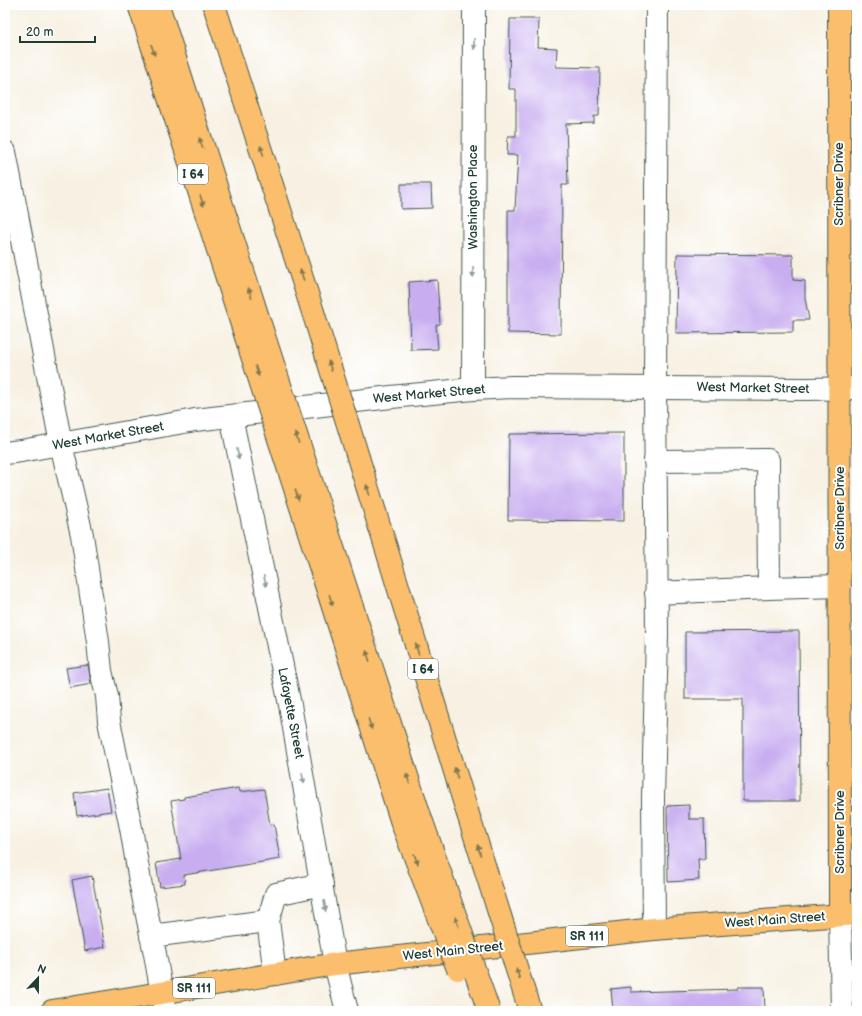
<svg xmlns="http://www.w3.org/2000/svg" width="862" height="1016" font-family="'Balsamiq Sans',sans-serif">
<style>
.building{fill:#c8aef0}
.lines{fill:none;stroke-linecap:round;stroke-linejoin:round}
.minor-casing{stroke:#40584e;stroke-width:24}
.major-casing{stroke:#40584e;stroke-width:24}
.highway-casing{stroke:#40584e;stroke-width:24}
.minor{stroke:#fff;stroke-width:22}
.major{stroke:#fabe6d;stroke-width:22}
.highway{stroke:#fabe6d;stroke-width:22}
.highway-bridge-casing{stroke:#40584e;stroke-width:24;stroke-linecap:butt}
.highway-bridge{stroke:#fabe6d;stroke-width:22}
.oneway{fill:#8f9e9a}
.oneway2{fill:#82774e}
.labels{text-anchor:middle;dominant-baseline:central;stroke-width:4;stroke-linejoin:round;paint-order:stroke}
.shield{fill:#fff;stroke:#627771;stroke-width:1}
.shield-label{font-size:12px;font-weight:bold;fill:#1f3d34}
.street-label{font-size:13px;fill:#1f3d34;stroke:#fff}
</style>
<rect width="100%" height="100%" fill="#fff"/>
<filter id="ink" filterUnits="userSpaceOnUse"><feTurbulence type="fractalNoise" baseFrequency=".025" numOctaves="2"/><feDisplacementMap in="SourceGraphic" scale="8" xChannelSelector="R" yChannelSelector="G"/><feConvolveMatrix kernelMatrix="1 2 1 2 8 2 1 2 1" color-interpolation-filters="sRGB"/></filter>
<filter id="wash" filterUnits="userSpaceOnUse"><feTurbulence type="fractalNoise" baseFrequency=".012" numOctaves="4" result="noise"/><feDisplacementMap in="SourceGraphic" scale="16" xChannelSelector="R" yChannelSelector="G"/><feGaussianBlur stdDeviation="0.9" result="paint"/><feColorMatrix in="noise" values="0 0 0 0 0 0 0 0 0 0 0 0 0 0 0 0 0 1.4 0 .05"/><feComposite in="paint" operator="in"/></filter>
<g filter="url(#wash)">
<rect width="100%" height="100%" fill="#f8f1e3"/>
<g id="blocks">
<!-- building -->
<g class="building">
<path d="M 510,19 L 539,19 L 538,47 L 557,48 L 556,67 L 600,68 L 599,116 L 594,116 L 594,123 L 566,124 L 568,185 L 562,185 L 561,334 L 508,333 L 508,210 L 515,210 L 518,155 L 507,155 L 508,136 L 516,136 L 516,89 L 509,89 Z"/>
<path d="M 401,184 L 431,184 L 432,208 L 401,209 Z"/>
<path d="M 677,254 L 793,255 L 793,280 L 805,281 L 805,298 L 809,320 L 793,320 L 793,332 L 676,333 Z"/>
<path d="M 437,280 L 440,324 L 436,325 L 438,349 L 411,350 L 409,282 Z"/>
<path d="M 624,433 L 624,521 L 508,520 L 509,434 Z"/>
<path d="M 799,631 L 800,801 L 743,801 L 743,699 L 685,699 L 685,632 Z"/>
<path d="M 88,665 L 91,684 L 70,688 L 66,668 Z"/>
<path d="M 107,788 L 111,811 L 77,816 L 74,793 Z"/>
<path d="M 239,788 L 240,792 L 264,789 L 270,825 L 274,824 L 280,859 L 184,875 L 185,884 L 160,887 L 156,863 L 181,859 L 171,801 L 184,799 L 184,797 Z"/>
<path d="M 689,805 L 689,819 L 704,819 L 705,859 L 698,859 L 699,880 L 668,882 L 667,806 Z"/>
<path d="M 92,876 L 105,947 L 85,951 L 72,880 Z"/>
<path d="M 631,987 L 631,992 L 738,989 L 738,987 L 764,987 L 765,1011 L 613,1011 L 611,989 Z"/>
</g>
</g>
</g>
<g filter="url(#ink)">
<use href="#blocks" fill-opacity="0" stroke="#40584e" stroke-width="1"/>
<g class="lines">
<!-- minor casing -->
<g class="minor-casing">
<g id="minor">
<path d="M 5,152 L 61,444 L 82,535 L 98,642 L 101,671 L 107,696 L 109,721 L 131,828 L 140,881 L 155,954 L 165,1011"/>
<path d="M 473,389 L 474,5"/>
<path d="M 231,416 L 290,705 L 335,964 L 347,1011"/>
<path d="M 5,453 L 21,451 L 195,420 L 391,397 L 473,389 L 512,387 L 808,389 L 857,388"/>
<path d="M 655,461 L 768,460 L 769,588 L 840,586"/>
<path d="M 656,593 L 769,588"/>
<path d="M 840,915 L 842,1011"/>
<path d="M 654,929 L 653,798 L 657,635 L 655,387 L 657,5"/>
<path d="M 151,936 L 268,921"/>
<path d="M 275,974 L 268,921 L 276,894 L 322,884"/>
</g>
</g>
<!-- major casing -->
<g class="major-casing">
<g id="major">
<path d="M 839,5 L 840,915"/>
<path d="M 52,1011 L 335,964 L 654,929 L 857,914"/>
</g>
</g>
<!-- highway casing -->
<g class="highway-casing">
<g id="highway">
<path d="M 139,5 L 245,334"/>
<path d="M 158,5 L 262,330"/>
<path d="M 214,5 L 313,312"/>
<path d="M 380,528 L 467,811"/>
<path d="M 335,554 L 420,816"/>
<path d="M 319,563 L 402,823"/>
</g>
</g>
<!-- minor -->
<use href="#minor" class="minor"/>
<!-- major -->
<use href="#major" class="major"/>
<!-- highway -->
<use href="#highway" class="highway"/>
<!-- highway-bridge casing -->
<g class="highway-bridge-casing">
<g id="highway-bridge">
<path d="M 313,312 L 380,528"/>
<path d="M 262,330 L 335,554"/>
<path d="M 245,334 L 319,563"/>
<path d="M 467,811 L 530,1011"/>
<path d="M 420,816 L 489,1011"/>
<path d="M 402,823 L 458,969"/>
</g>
</g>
<!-- highway-bridge -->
<use href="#highway-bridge" class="highway-bridge"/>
</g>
<!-- one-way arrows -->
<defs><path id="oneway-solid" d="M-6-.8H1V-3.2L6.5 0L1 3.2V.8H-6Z"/></defs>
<g class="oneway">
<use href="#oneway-solid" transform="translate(474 44) rotate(90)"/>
<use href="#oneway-solid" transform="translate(473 272) rotate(90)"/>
<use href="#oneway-solid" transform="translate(238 454) rotate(78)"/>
<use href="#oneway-solid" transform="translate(265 581) rotate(78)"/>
<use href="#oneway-solid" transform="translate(303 778) rotate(80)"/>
<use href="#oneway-solid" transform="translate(325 906) rotate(81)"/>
</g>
<g class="oneway2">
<use href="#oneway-solid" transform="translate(153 50) rotate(72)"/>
<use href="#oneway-solid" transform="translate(201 143) rotate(-108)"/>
<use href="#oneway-solid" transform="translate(262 151) rotate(-108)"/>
<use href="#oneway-solid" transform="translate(202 201) rotate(72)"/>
<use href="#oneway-solid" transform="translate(302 275) rotate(-108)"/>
<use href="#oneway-solid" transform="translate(250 293) rotate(-108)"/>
<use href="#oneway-solid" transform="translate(330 366) rotate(-107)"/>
<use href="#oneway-solid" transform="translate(257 371) rotate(72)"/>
<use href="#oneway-solid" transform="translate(297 438) rotate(-108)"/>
<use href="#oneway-solid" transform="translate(368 490) rotate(-107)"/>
<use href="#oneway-solid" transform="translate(297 495) rotate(72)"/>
<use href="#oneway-solid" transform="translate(331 600) rotate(72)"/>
<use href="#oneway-solid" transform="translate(417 649) rotate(-107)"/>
<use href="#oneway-solid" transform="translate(368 656) rotate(-108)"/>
<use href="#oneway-solid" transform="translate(370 724) rotate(72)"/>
<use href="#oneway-solid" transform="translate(456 773) rotate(-107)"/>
<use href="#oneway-solid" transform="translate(408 779) rotate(-108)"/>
<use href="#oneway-solid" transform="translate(479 850) rotate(-107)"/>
<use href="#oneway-solid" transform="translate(416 859) rotate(69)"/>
<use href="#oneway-solid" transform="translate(457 922) rotate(-110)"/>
<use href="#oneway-solid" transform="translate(518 974) rotate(-107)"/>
</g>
</g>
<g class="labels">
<!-- shield labels -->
<g class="shield">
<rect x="178" y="164" width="30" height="20" rx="3"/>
<rect x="408" y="659" width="30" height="20" rx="3"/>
<rect x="566" y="926" width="42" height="20" rx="3"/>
<rect x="173" y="978" width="42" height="20" rx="3"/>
</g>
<g class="shield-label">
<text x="193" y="174">I 64</text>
<text x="423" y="669">I 64</text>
<text x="587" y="936">SR 111</text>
<text x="194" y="988">SR 111</text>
</g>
<!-- street labels -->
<g class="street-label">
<text transform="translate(839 184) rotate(-90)">Scribner Drive</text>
<text transform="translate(473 197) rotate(-90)">Washington Place</text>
<text transform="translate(753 388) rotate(1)">West Market Street</text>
<text transform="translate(429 394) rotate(-5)">West Market Street</text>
<text transform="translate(108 436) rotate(-10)">West Market Street</text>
<text transform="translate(840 508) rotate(-90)">Scribner Drive</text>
<text transform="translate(291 713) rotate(79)">Lafayette Street</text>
<text transform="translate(840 832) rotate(-90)">Scribner Drive</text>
<text transform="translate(775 920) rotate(-4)">West Main Street</text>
<text transform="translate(453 951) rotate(-6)">West Main Street</text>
</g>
</g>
<!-- margin -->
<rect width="862" height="1016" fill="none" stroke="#fff" stroke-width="20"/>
<!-- north arrow -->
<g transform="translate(38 978) rotate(22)" stroke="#ffffff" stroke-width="3" paint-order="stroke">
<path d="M0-3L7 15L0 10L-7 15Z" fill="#1f3d34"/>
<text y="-6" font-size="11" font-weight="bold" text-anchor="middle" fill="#1f3d34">N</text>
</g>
<!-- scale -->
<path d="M20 36v6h75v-6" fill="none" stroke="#1f3d34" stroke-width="2"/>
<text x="26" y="36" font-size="12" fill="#1f3d34" stroke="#ffffff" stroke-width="3" paint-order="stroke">20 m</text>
</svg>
